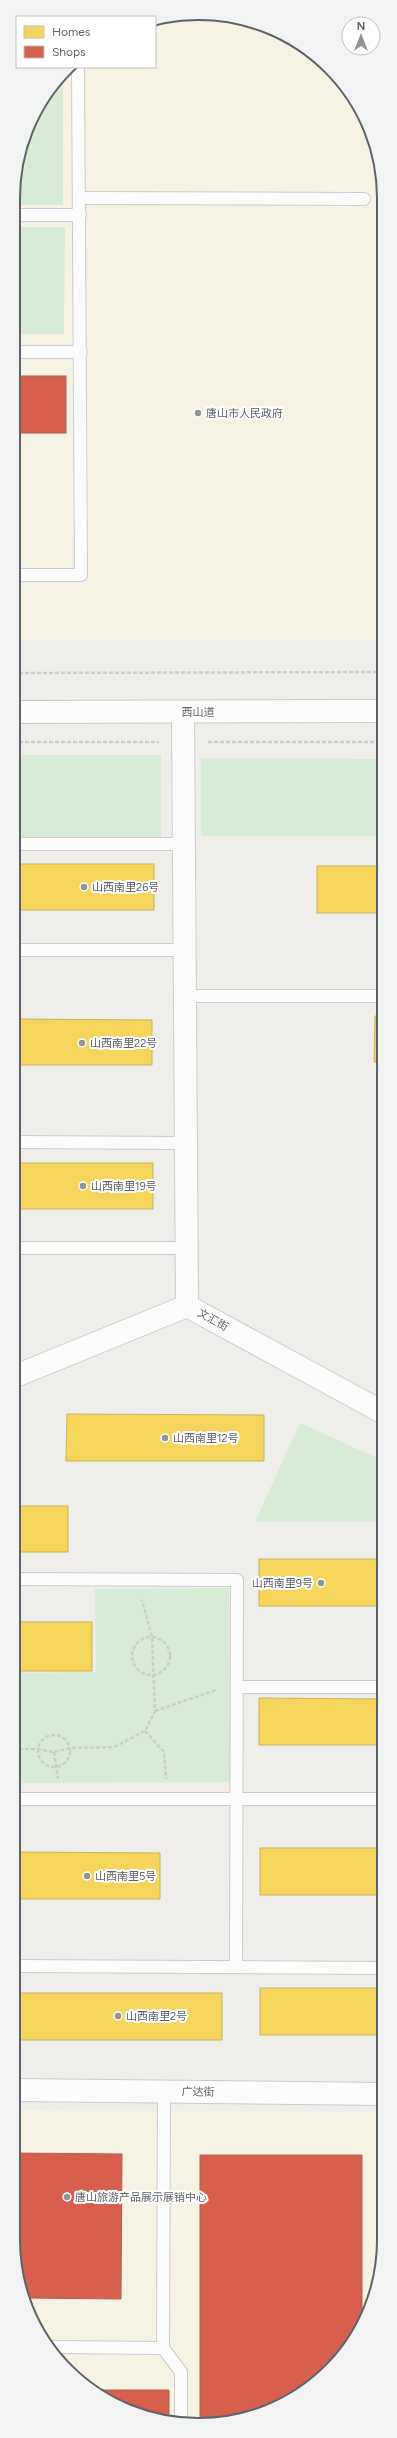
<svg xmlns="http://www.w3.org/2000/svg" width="397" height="2438" font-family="Figtree,'Noto Sans SC',sans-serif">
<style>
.commercial{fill:#f7f3e4}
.green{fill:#d8ebd6}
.homes{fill:#f6d55c;stroke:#c9b360}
.shops{fill:#d6604d;stroke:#b26155}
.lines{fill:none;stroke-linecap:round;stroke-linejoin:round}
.lane-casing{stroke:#cbcccc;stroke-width:14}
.street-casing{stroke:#cbcccc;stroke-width:24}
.secondary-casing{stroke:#cacacb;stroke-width:24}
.path{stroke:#cacfcc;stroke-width:2.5;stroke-dasharray:4 2;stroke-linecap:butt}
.lane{stroke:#fdfcfc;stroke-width:12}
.street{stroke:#fdfcfc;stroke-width:22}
.secondary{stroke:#fdfcfc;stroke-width:22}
.poi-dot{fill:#919496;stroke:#fff;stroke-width:1.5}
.labels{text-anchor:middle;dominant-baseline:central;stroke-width:4;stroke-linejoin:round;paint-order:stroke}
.poi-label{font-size:11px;fill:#5f6368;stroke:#fff;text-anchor:start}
.street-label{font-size:11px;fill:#5f6368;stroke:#fff}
.rim{fill:none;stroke:#5f6368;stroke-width:2}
</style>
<rect width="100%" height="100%" fill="#efeeea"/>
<!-- commercial -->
<g class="commercial">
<path d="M 211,13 L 280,32 L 330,67 L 365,117 L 384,186 L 384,640 L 13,640 L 13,186 L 32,116 L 70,67 L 155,67 L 155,21 Z"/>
<path d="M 13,2110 L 384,2112 L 384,2252 L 365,2321 L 321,2379 L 258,2415 L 187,2425 L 127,2411 L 67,2371 L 27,2310 L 13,2239 Z"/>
</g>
<!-- green -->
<g class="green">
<path d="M 63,76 L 63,205 L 13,205 L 13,186 L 32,116 Z"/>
<path d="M 13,227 L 65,227 L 64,334 L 13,334 Z"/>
<rect x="13" y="755" width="148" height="83"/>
<path d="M 201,758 L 384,759 L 384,836 L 201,836 Z"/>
<path d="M 300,1423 L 384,1461 L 384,1522 L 255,1522 Z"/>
<path d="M 229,1588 L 230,1782 L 13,1783 L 13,1673 L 96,1672 L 95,1589 Z"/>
</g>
<!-- homes -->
<g class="homes">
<rect x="13" y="864" width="141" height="46"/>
<rect x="317" y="866" width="67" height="47"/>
<path d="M 375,1016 L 384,1016 L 384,1062 L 374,1062 Z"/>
<path d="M 13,1019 L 152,1020 L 152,1065 L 13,1065 Z"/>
<rect x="13" y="1163" width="140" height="46"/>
<path d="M 67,1414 L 264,1415 L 264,1461 L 66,1461 Z"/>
<rect x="13" y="1506" width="55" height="46"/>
<rect x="259" y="1559" width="125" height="47"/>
<rect x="13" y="1622" width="79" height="49"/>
<path d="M 259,1698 L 384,1699 L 384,1745 L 259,1745 Z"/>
<rect x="260" y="1848" width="124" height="47"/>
<path d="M 13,1852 L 160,1853 L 160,1899 L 13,1899 Z"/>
<rect x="260" y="1988" width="124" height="47"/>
<rect x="13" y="1993" width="209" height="47"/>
</g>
<!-- shops -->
<g class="shops">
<rect x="13" y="376" width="53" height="57"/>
<path d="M 13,2153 L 122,2154 L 121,2299 L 25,2298 L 13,2240 Z"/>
<path d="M 200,2155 L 362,2155 L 362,2326 L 321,2379 L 258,2415 L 200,2423 Z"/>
<path d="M 97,2390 L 169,2390 L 169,2420 L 127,2411 Z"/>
</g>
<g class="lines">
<!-- lane casing -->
<g class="lane-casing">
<g id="lane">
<path d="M 80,198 L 364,199"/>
<path d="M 13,215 L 80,215"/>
<path d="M 13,352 L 81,352"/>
<path d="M 13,575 L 81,575 L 78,67"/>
<path d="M 13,844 L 184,844"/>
<path d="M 13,950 L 184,950"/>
<path d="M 185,996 L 384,996"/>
<path d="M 13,1142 L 186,1143"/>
<path d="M 13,1248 L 185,1248"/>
<path d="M 13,1579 L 237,1580 L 236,1967"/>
<path d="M 237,1687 L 384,1687"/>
<path d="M 13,1799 L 384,1799"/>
<path d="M 13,1966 L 384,1968"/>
<path d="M 52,2347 L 163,2348 L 164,2092"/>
<path d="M 163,2348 L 181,2372 L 181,2423"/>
</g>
</g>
<!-- street casing -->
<g class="street-casing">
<g id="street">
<path d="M 183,712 L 187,1306"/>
<path d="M 13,1377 L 187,1306 L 384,1413"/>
<path d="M 13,2090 L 384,2094"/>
</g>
</g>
<!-- secondary casing -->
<g class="secondary-casing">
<path id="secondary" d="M 13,712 L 384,711"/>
</g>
<!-- path -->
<g class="path">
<path d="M 13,673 L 384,672"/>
<path d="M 13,742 L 159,742"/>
<path d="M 208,742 L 384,742"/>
<circle cx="151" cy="1656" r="19"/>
<path d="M 155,1711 L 216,1690"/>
<path d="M 145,1731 L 164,1752 L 166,1779"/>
<circle cx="54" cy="1751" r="16"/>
<path d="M 13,1749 L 38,1749 L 54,1752 L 70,1748 L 114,1747 L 145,1731 L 155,1711 L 152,1637 L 142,1600"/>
<path d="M 54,1752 L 58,1779"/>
</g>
<!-- lane -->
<use href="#lane" class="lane"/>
<!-- street -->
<use href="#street" class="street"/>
<!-- secondary -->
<use href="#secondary" class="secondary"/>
</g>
<!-- markers -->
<g class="poi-dot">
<circle cx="198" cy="413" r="4"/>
<circle cx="84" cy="887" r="4"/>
<circle cx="82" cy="1043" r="4"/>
<circle cx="83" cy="1186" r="4"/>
<circle cx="165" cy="1438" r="4"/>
<circle cx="321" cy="1583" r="4"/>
<circle cx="87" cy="1876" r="4"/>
<circle cx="118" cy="2016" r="4"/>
<circle cx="67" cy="2197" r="4"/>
</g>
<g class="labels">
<!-- poi labels -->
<g class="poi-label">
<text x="206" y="413">唐山市人民政府</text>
<text x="92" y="887">山西南里26号</text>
<text x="90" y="1043">山西南里22号</text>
<text x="91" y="1186">山西南里19号</text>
<text x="173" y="1438">山西南里12号</text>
<text x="313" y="1583" text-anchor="end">山西南里9号</text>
<text x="95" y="1876">山西南里5号</text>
<text x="126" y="2016">山西南里2号</text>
<text x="75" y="2197">唐山旅游产品展示展销中心</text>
</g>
<!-- street labels -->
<g class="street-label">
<text x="198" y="712">西山道</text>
<text transform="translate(213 1320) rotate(29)">文汇街</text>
<text transform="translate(198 2092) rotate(1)">广达街</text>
</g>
</g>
<!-- crop -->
<path d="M0 0H397V2438H0ZM198 20H199A178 178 0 0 1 377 198V2240A178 178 0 0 1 199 2418H198A178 178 0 0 1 20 2240V198A178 178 0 0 1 198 20Z" fill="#f2f3f3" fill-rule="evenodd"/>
<path class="rim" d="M198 20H199A178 178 0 0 1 377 198V2240A178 178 0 0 1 199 2418H198A178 178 0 0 1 20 2240V198A178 178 0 0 1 198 20Z"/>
<!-- legend -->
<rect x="16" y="16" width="140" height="52" fill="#ffffff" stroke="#bfc1c3"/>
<rect x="24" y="26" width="20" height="12" fill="#f6d55c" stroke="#bfc1c3"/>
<text x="52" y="36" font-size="12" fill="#5f6368">Homes</text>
<rect x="24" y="46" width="20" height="12" fill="#d6604d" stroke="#bfc1c3"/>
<text x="52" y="56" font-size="12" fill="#5f6368">Shops</text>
<!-- north arrow -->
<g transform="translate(361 36)"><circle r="19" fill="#ffffff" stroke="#bfc1c3"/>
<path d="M0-3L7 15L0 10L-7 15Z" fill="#919496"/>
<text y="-6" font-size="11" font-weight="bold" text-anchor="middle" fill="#5f6368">N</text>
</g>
</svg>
